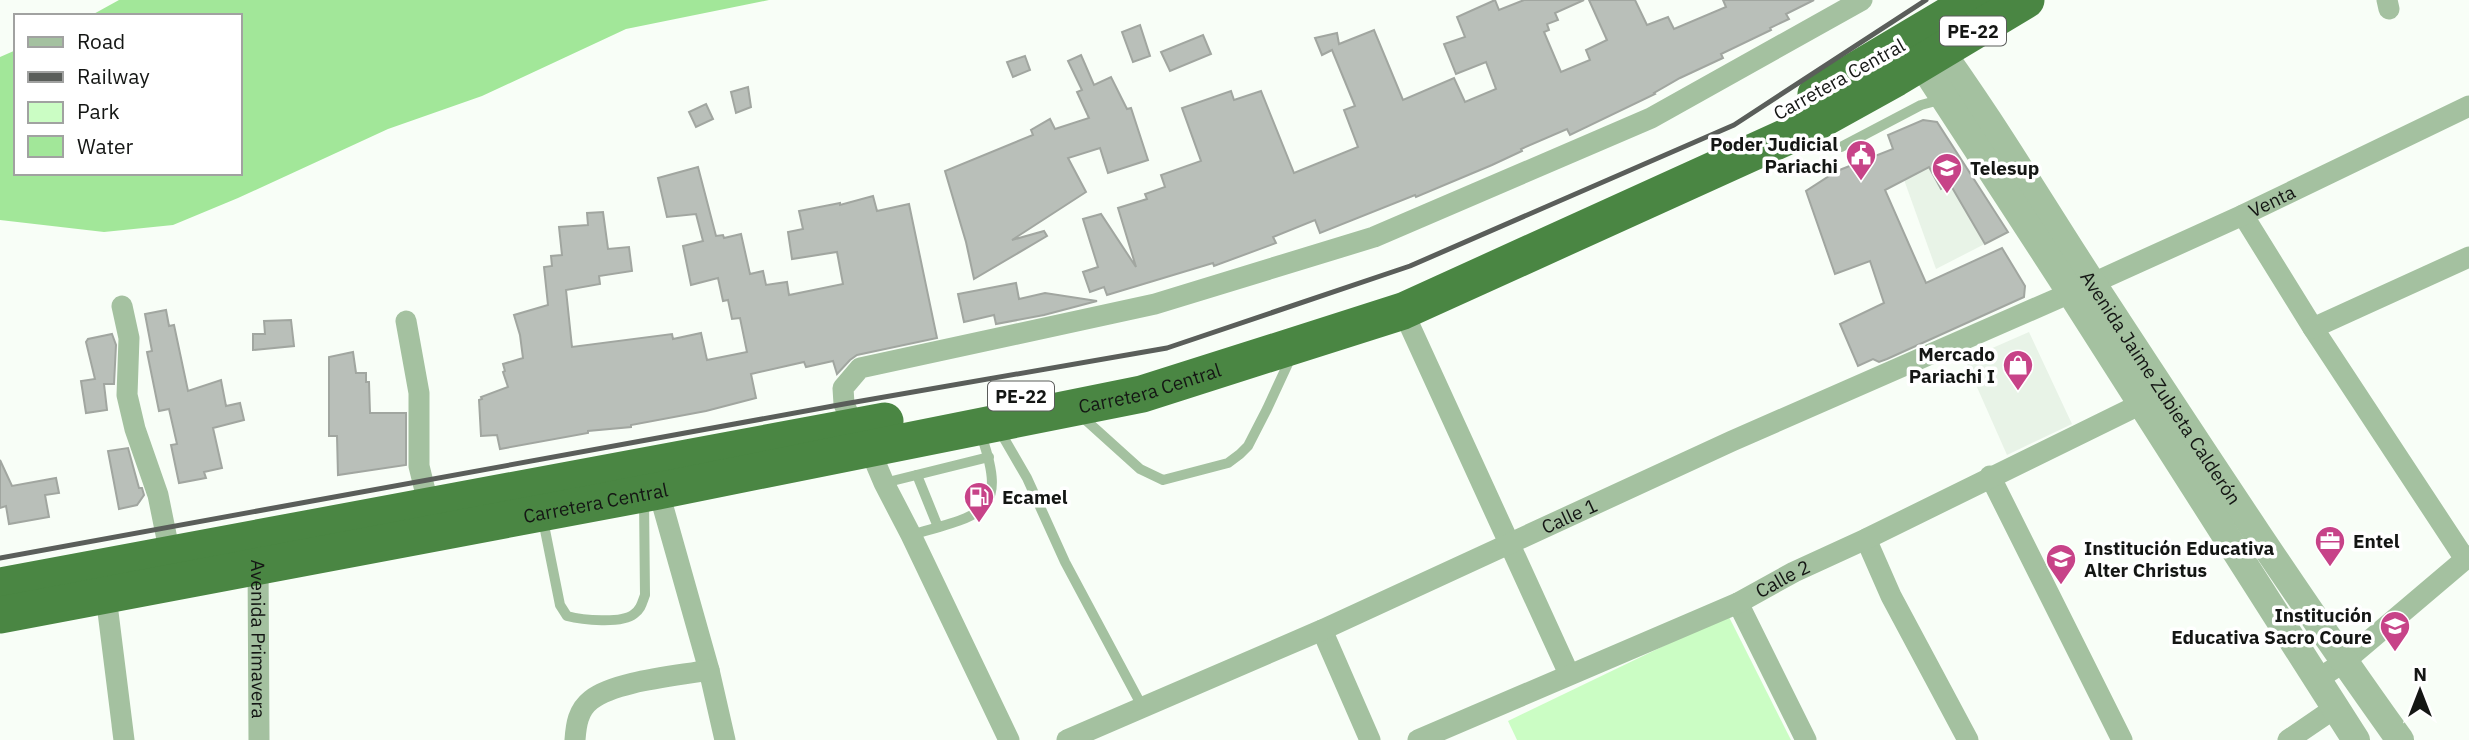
<svg xmlns="http://www.w3.org/2000/svg" width="2469" height="740" font-family="'IBM Plex Sans',sans-serif">
<style>
.built{fill:#e8f3e7}
.green{fill:#cbfdc4}
.water{fill:#a2e799}
.building{fill:#b9bfb9;stroke:#a1a6a0;stroke-width:2}
.lines{fill:none;stroke-linecap:round;stroke-linejoin:round}
.service{stroke:#a4c1a0;stroke-width:10}
.minor{stroke:#a4c1a0;stroke-width:21}
.tertiary{stroke:#a4c1a0;stroke-width:28}
.trunk{stroke:#4a8643;stroke-width:37}
.rail{stroke:#5a5e5a;stroke-width:5}
.labels{text-anchor:middle;dominant-baseline:central;stroke-width:7;stroke-linejoin:round;paint-order:stroke}
.shield{fill:#fff;stroke:#5a5c5a;stroke-width:2}
.shield-label{font-size:18px;font-weight:bold;fill:#141614}
.street-label{font-size:19px;fill:#141614;stroke:#fff}
.poi-label{font-size:19px;font-weight:bold;fill:#141614;stroke:#fff;text-anchor:start}
</style>
<rect width="100%" height="100%" fill="#f8fef7"/>
<!-- built -->
<g class="built">
<path d="M 1923,120 L 1937,122 L 2008,232 L 1936,269 L 1888,135 Z"/>
<path d="M 2029,332 L 2072,424 L 2007,455 L 1965,360 Z"/>
</g>
<!-- green -->
<path class="green" d="M 1728,615 L 1791,740 L 1517,740 L 1508,721 Z"/>
<!-- water -->
<path class="water" d="M 119,0 L 769,0 L 626,29 L 482,96 L 388,129 L 238,198 L 173,225 L 104,232 L 0,220 L 0,57 L 16,50 L 16,173 L 240,173 L 240,16 L 90,16 Z"/>
<!-- building -->
<g class="building">
<path d="M 1495,0 L 1499,10 L 1524,0 L 1584,0 L 1555,13 L 1558,20 L 1547,24 L 1549,30 L 1544,32 L 1561,72 L 1590,60 L 1586,50 L 1607,40 L 1589,0 L 1635,0 L 1647,25 L 1668,17 L 1674,29 L 1726,7 L 1723,0 L 1814,0 L 1786,14 L 1789,19 L 1770,28 L 1771,30 L 1721,54 L 1723,58 L 1680,78 L 1654,93 L 1655,94 L 1570,135 L 1567,129 L 1521,149 L 1522,151 L 1492,165 L 1416,197 L 1415,195 L 1320,233 L 1315,220 L 1273,237 L 1276,243 L 1214,266 L 1213,263 L 1107,295 L 1104,287 L 1090,292 L 1083,272 L 1098,267 L 1083,219 L 1101,214 L 1136,267 L 1118,208 L 1147,199 L 1145,194 L 1165,187 L 1161,175 L 1201,161 L 1182,108 L 1231,91 L 1234,100 L 1261,91 L 1294,173 L 1358,147 L 1344,110 L 1355,106 L 1332,50 L 1322,55 L 1315,38 L 1337,33 L 1339,44 L 1374,30 L 1403,100 L 1454,78 L 1465,102 L 1496,89 L 1486,62 L 1456,74 L 1444,44 L 1465,37 L 1457,17 Z"/>
<path d="M 1140,25 L 1150,56 L 1133,62 L 1122,32 Z"/>
<path d="M 1203,35 L 1211,54 L 1170,71 L 1161,52 Z"/>
<path d="M 1081,55 L 1094,85 L 1111,77 L 1127,109 L 1131,108 L 1148,160 L 1108,173 L 1100,148 L 1068,158 L 1086,192 L 1012,240 L 1044,231 L 1047,236 L 974,279 L 966,242 L 945,171 L 1033,135 L 1031,130 L 1050,119 L 1055,129 L 1089,118 L 1077,92 L 1082,90 L 1068,61 Z"/>
<path d="M 1025,56 L 1030,70 L 1013,77 L 1007,62 Z"/>
<path d="M 748,87 L 751,107 L 736,113 L 731,92 Z"/>
<path d="M 706,104 L 713,119 L 696,127 L 689,112 Z"/>
<path d="M 1923,120 L 1937,122 L 2008,232 L 1985,244 L 1950,184 L 1941,189 L 1929,167 L 1885,190 L 1926,283 L 2002,248 L 2025,286 L 2024,297 L 1887,359 L 1879,362 L 1873,359 L 1858,366 L 1840,324 L 1884,303 L 1870,261 L 1835,274 L 1806,191 L 1837,171 L 1893,149 L 1888,135 Z"/>
<path d="M 698,167 L 716,236 L 723,235 L 724,238 L 741,234 L 750,274 L 763,271 L 766,285 L 787,282 L 789,295 L 843,284 L 837,252 L 792,259 L 788,232 L 803,229 L 799,211 L 840,203 L 840,205 L 873,196 L 877,211 L 909,204 L 937,338 L 857,355 L 850,360 L 837,374 L 833,361 L 806,367 L 804,362 L 751,374 L 756,398 L 706,411 L 631,425 L 631,427 L 588,431 L 588,433 L 500,449 L 497,435 L 481,436 L 479,400 L 482,399 L 481,397 L 508,387 L 503,372 L 505,371 L 503,364 L 523,358 L 520,335 L 514,315 L 548,305 L 544,267 L 552,266 L 551,256 L 562,255 L 559,227 L 588,225 L 587,213 L 603,212 L 608,249 L 629,247 L 632,271 L 599,276 L 600,284 L 566,290 L 572,347 L 672,334 L 673,339 L 701,333 L 707,360 L 747,352 L 740,318 L 732,319 L 728,300 L 723,301 L 718,278 L 691,285 L 683,246 L 703,241 L 696,214 L 667,217 L 658,178 Z"/>
<path d="M 1016,283 L 1019,299 L 1045,293 L 1097,301 L 1044,315 L 996,324 L 994,315 L 964,322 L 958,294 Z"/>
<path d="M 166,310 L 169,326 L 174,325 L 188,391 L 221,380 L 226,406 L 240,403 L 244,420 L 213,428 L 222,468 L 204,472 L 206,478 L 179,483 L 171,445 L 177,444 L 169,409 L 159,411 L 147,352 L 152,351 L 145,314 Z"/>
<path d="M 291,320 L 294,346 L 253,350 L 253,334 L 265,334 L 264,321 Z"/>
<path d="M 112,334 L 116,345 L 114,384 L 104,384 L 107,410 L 86,413 L 81,381 L 95,379 L 86,342 L 88,339 Z"/>
<path d="M 353,352 L 356,373 L 366,373 L 366,382 L 369,382 L 370,413 L 406,413 L 406,465 L 338,475 L 337,436 L 329,436 L 329,357 Z"/>
<path d="M 128,448 L 139,488 L 142,488 L 144,495 L 137,505 L 119,509 L 108,451 Z"/>
<path d="M 0,460 L 12,486 L 56,478 L 59,493 L 45,495 L 49,517 L 9,524 L 6,506 L 0,508 Z"/>
</g>
<g class="lines">
<!-- service -->
<g class="service">
<path d="M 1796,144 L 1820,149 L 1841,147 L 1921,105 L 1943,99"/>
<path d="M 1079,414 L 1140,469 L 1163,480 L 1228,463 L 1240,454 L 1248,446 L 1267,409 L 1292,355"/>
<path d="M 998,428 L 1027,478 L 1065,562 L 1143,708"/>
<path d="M 917,475 L 938,527"/>
<path d="M 884,483 L 989,457"/>
<path d="M 543,520 L 560,605 L 567,616 C 582,620 622,624 634,614 C 641,609 642,603 645,595 L 644,498"/>
<path d="M 911,535 C 982,514 1010,515 980,432"/>
</g>
<!-- minor -->
<g class="minor">
<path d="M 2387,0 L 2389,9"/>
<path d="M 2243,215 L 2313,328 L 2465,559"/>
<path d="M 122,306 L 129,338 L 127,395 L 135,429 L 158,495 L 170,554"/>
<path d="M 1403,311 L 1569,674"/>
<path d="M 406,321 L 419,393 L 419,466 L 429,507"/>
<path d="M 2313,328 L 2469,257"/>
<path d="M 1990,476 L 2122,740"/>
<path d="M 656,482 L 709,670 L 725,740"/>
<path d="M 1866,539 L 1891,596 L 1968,740"/>
<path id="s1" d="M 258,557 L 259,740"/>
<path d="M 106,596 L 124,740"/>
<path d="M 1738,603 L 1806,740"/>
<path d="M 1322,630 L 1370,740"/>
<path d="M 2318,679 L 2344,662 L 2469,556"/>
<path d="M 575,740 C 576,725 578,710 591,700 C 615,681 677,676 709,670"/>
<path d="M 1009,740 L 911,535 L 884,483 L 870,450 L 854,427 L 844,404 L 843,388 L 860,368 L 1155,304 L 1374,237 L 1651,118 L 1862,0"/>
<path id="s2" d="M 1067,740 L 1322,630 L 1732,441 L 2093,283 L 2243,215 L 2469,106"/>
<path id="s3" d="M 1418,740 L 1738,603 L 1794,572 L 1866,539 L 2141,404"/>
<path d="M 2288,740 L 2335,708"/>
</g>
<!-- tertiary -->
<g class="tertiary">
<path id="s4" d="M 1929,35 C 1988,115 2038,200 2092,283 C 2193,437 2293,591 2400,740"/>
<path d="M 1911,47 L 2071,293 L 2356,740"/>
</g>
<!-- trunk -->
<g class="trunk">
<path d="M 1816,94 L 1974,0"/>
<path d="M 0,586 L 885,421"/>
<path id="s5" d="M 0,615 L 658,491 L 1142,394 L 1403,311 L 1804,129 L 1896,78 L 2026,0"/>
</g>
<!-- rail -->
<path class="rail" d="M 0,558 L 844,404 L 1167,348 L 1410,266 L 1734,125 L 1926,0"/>
</g>
<!-- icons -->
<defs>
<g id="civic-pin" transform="scale(1.575)"><path d="M0 17L-7.5 6A9.5 9.5 0 1 1 7.5 6Z" fill="#c74388" stroke="#fff"/><path d="M-.6-6.5H3V-4.5H.6V-3L4-1V1h2V6H-6V1h2V-1L-.6-3ZM-1.2 2.5V6h2.4V2.5Z" fill="#fff"/></g>
<g id="university-pin" transform="scale(1.575)"><path d="M0 17L-7.5 6A9.5 9.5 0 1 1 7.5 6Z" fill="#c74388" stroke="#fff"/><path d="M0-5L7-2L0 1L-7-2ZM-4 1L0 2.5L4 1V4Q0 6-4 4Z" fill="#fff"/></g>
<g id="shop-pin" transform="scale(1.575)"><path d="M0 17L-7.5 6A9.5 9.5 0 1 1 7.5 6Z" fill="#c74388" stroke="#fff"/><path d="M-5-2.5h2.3a2.7 3.5 0 0 1 5.4 0H5L5.5 6h-11ZM-1.5-2.5h3a1.5 2.3 0 0 0-3 0Z" fill="#fff"/></g>
<g id="fuel-pin" transform="scale(1.575)"><path d="M0 17L-7.5 6A9.5 9.5 0 1 1 7.5 6Z" fill="#c74388" stroke="#fff"/><path d="M-5.5-6h7V0h2V4h1.3V-2.5L3-4.5l.8-.8L6-3V5H2.5V1h-1V6h-7ZM-4.2-4.7v3.2H.2V-4.7Z" fill="#fff"/></g>
<g id="office-pin" transform="scale(1.575)"><path d="M0 17L-7.5 6A9.5 9.5 0 1 1 7.5 6Z" fill="#c74388" stroke="#fff"/><path d="M-6-3h4V-5.5h4V-3h4V5H-6ZM-1-4.5V-3h2v-1.5ZM-6 0V1H6V0Z" fill="#fff"/></g>
<g id="school-pin" transform="scale(1.575)"><path d="M0 17L-7.5 6A9.5 9.5 0 1 1 7.5 6Z" fill="#c74388" stroke="#fff"/><path d="M0-5L7-2L0 1L-7-2ZM-4 1L0 2.5L4 1V4Q0 6-4 4Z" fill="#fff"/></g>
</defs>
<g fill-rule="evenodd">
<use href="#civic-pin" x="1861" y="155"/>
<use href="#university-pin" x="1947" y="168"/>
<use href="#shop-pin" x="2018" y="365"/>
<use href="#fuel-pin" x="979" y="497"/>
<use href="#office-pin" x="2330" y="541"/>
<use href="#school-pin" x="2061" y="559"/>
<use href="#school-pin" x="2395" y="626"/>
</g>
<g class="labels">
<!-- shield labels -->
<g class="shield">
<rect x="1940" y="16.5" width="66" height="29" rx="5"/>
<rect x="988" y="381.5" width="66" height="29" rx="5"/>
</g>
<g class="shield-label">
<text x="1973" y="31">PE-22</text>
<text x="1021" y="396">PE-22</text>
</g>
<!-- street labels -->
<g class="street-label">
<text transform="translate(1839 79) rotate(-29)">Carretera Central</text>
<text stroke="none"><textPath href="#s2" startOffset="1320">Venta</textPath></text>
<text stroke="none"><textPath href="#s4" startOffset="422">Avenida Jaime Zubieta Calderón</textPath></text>
<text stroke="none"><textPath href="#s5" startOffset="1172">Carretera Central</textPath></text>
<text stroke="none"><textPath href="#s5" startOffset="606">Carretera Central</textPath></text>
<text stroke="none"><textPath href="#s2" startOffset="550">Calle 1</textPath></text>
<text stroke="none"><textPath href="#s3" startOffset="399">Calle 2</textPath></text>
<text stroke="none"><textPath href="#s1" startOffset="82">Avenida Primavera</textPath></text>
</g>
<!-- poi labels -->
<g class="poi-label">
<text x="1838" y="144" text-anchor="end">Poder Judicial<tspan x="1838" dy="22">Pariachi</tspan></text>
<text x="1970" y="168">Telesup</text>
<text x="1995" y="354" text-anchor="end">Mercado<tspan x="1995" dy="22">Pariachi I</tspan></text>
<text x="1002" y="497">Ecamel</text>
<text x="2353" y="541">Entel</text>
<text x="2084" y="548">Institución Educativa<tspan x="2084" dy="22">Alter Christus</tspan></text>
<text x="2372" y="615" text-anchor="end">Institución<tspan x="2372" dy="22">Educativa Sacro Coure</tspan></text>
</g>
</g>
<!-- legend -->
<rect x="14" y="14" width="228" height="161" fill="#ffffff" stroke="#a1a2a1" stroke-width="2"/>
<rect x="28" y="37" width="35" height="10" fill="#a4c1a0" stroke="#a1a2a1" stroke-width="2"/>
<text x="77" y="49" font-size="21" fill="#141614">Road</text>
<rect x="28" y="72" width="35" height="10" fill="#5a5e5a" stroke="#a1a2a1" stroke-width="2"/>
<text x="77" y="84" font-size="21" fill="#141614">Railway</text>
<rect x="28" y="102" width="35" height="21" fill="#cbfdc4" stroke="#a1a2a1" stroke-width="2"/>
<text x="77" y="119" font-size="21" fill="#141614">Park</text>
<rect x="28" y="136" width="35" height="21" fill="#a2e799" stroke="#a1a2a1" stroke-width="2"/>
<text x="77" y="154" font-size="21" fill="#141614">Water</text>
<!-- north arrow -->
<g transform="translate(2420 691)" stroke="#ffffff" stroke-width="5" paint-order="stroke">
<path d="M0-5L12 26L0 18L-12 26Z" fill="#141614"/>
<text y="-10" font-size="19" font-weight="bold" text-anchor="middle" fill="#141614">N</text>
</g>
</svg>
